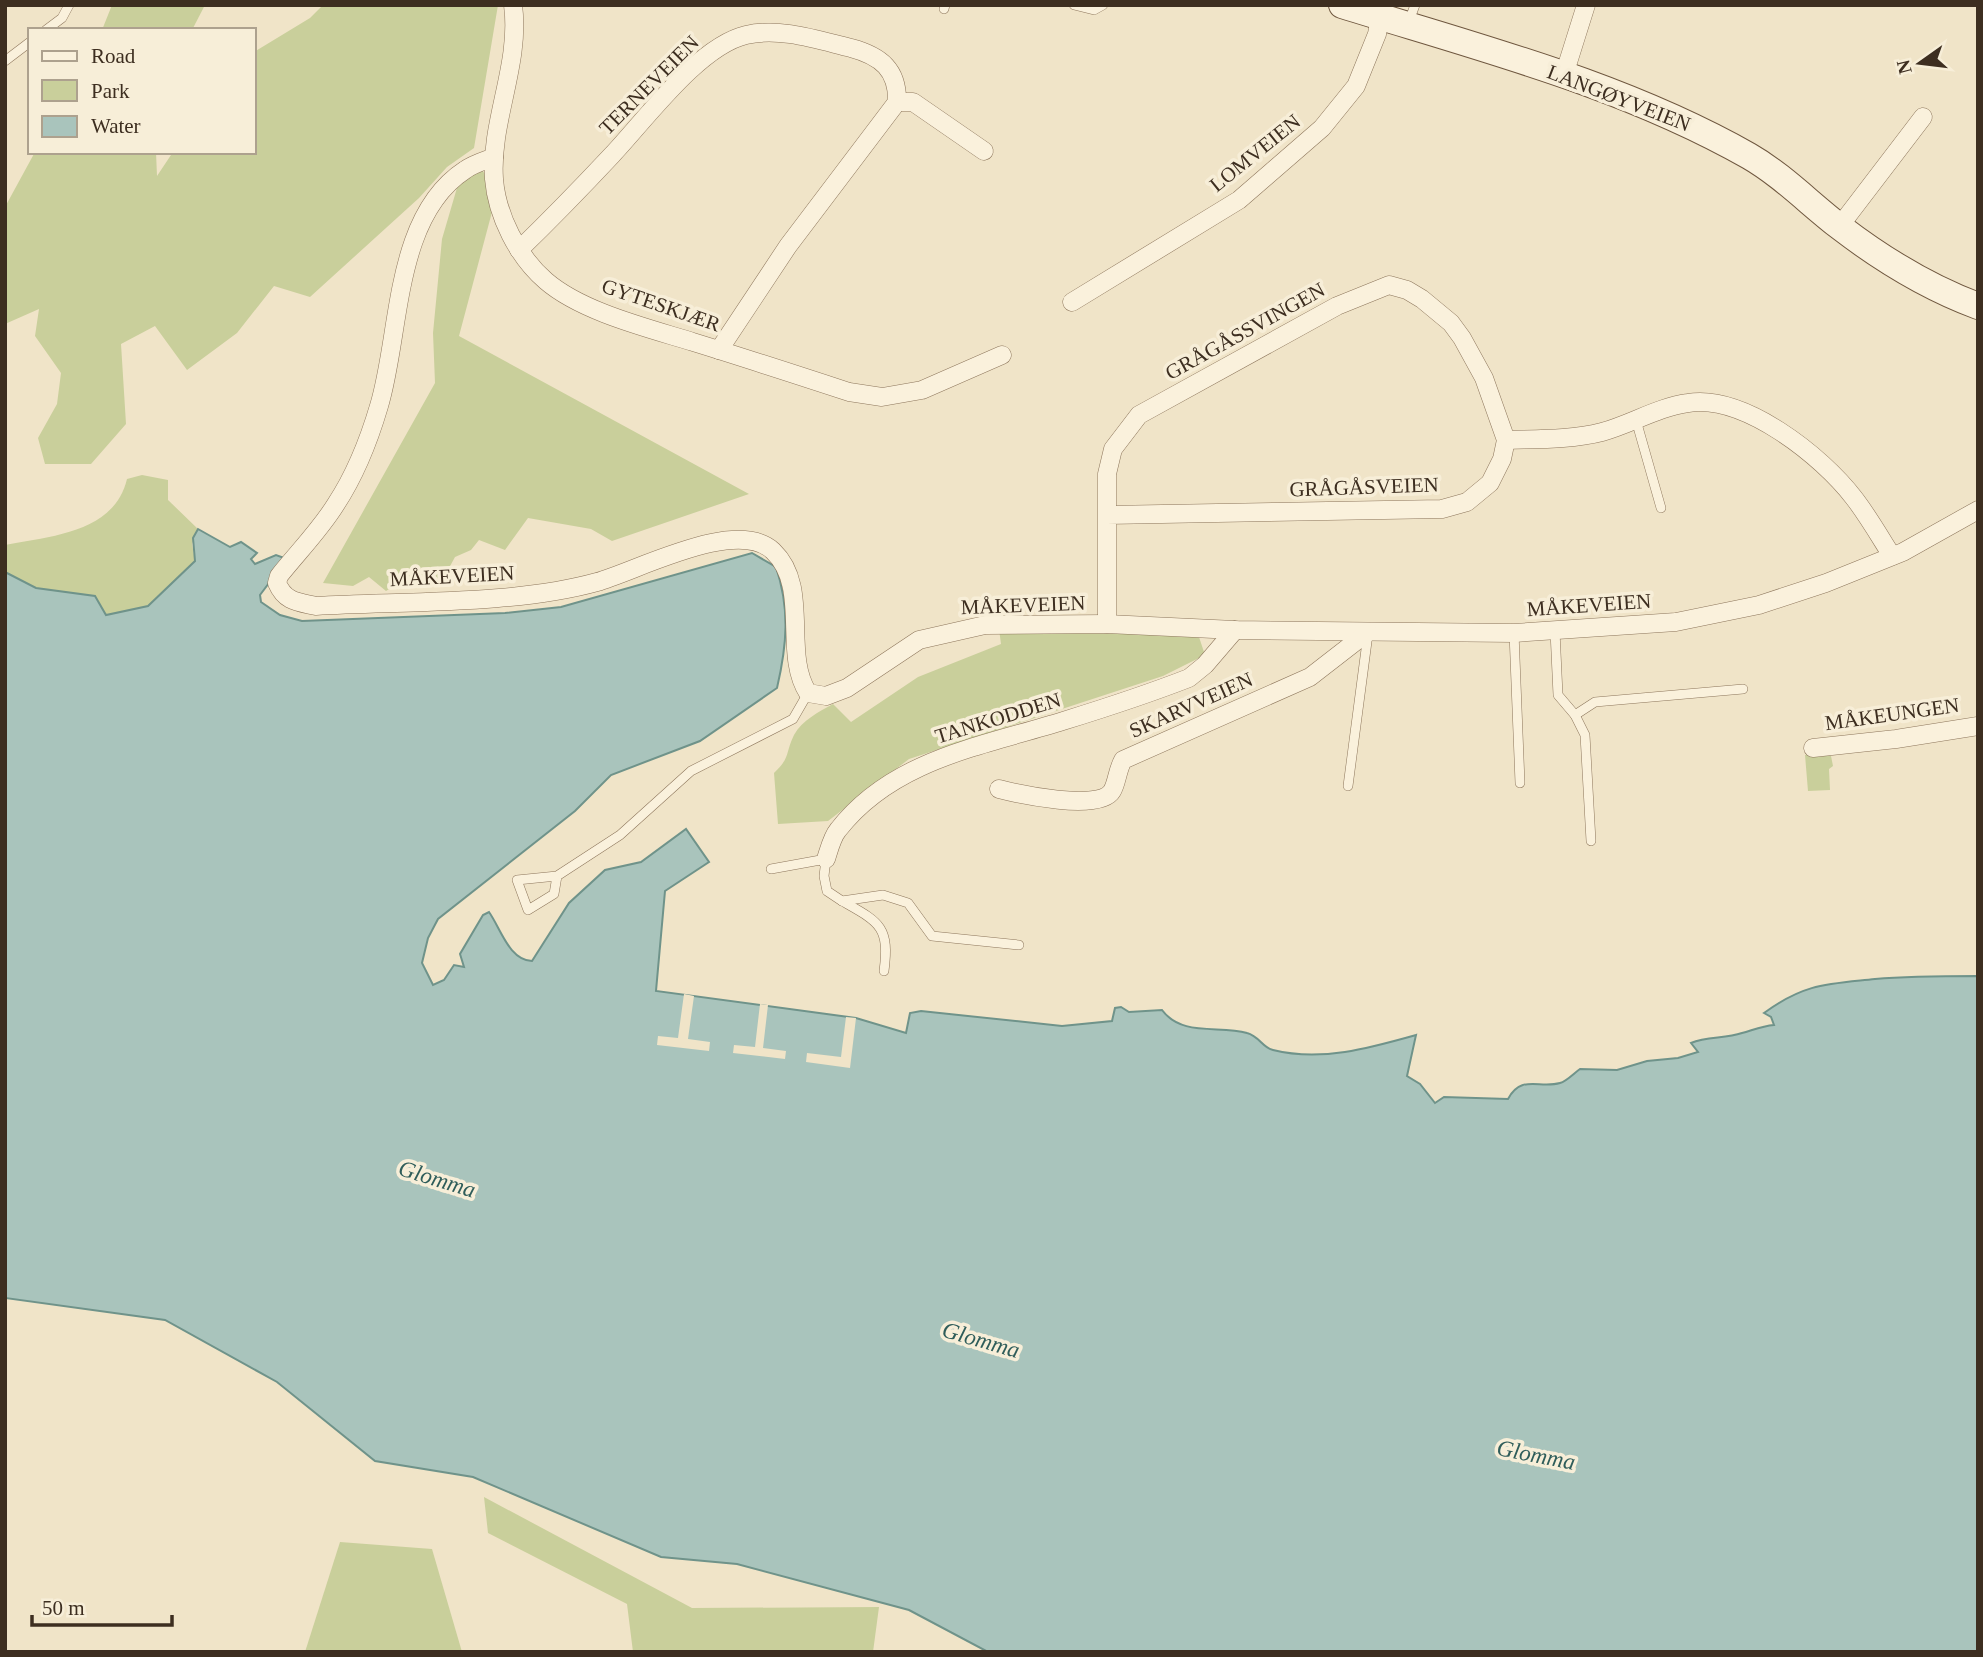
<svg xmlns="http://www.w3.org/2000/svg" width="1983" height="1657" font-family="Georgia,serif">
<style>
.green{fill:#c9cf9b}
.water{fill:#a9c4bc;stroke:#6f938a;stroke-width:2}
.pier{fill:#f0e4c8}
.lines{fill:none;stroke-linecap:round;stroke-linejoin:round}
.service-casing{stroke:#8d765c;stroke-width:10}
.minor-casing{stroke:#8d765c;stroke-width:19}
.secondary-casing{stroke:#6f573f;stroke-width:28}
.service{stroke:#faf1dc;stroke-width:9}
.minor{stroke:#faf1dc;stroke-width:18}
.secondary{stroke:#faf1dc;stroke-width:26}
.labels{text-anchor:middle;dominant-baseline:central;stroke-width:7;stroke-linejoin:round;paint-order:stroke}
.street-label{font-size:21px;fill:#3d2e20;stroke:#f7eed8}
.water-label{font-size:23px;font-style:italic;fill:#2f5d5a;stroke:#f7eed8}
</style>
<rect width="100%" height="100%" fill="#f0e4c8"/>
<!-- green -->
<g class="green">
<path d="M 112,5 L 205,5 L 192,30 L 102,30 Z"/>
<path d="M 323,5 L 498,5 L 474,148 L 447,167 L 419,198 L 310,297 L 274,286 L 237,333 L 187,370 L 155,326 L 121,344 L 126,424 L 91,464 L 45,464 L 38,438 L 57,404 L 61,373 L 35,336 L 39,309 L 5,324 L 5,207 L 35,152 L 156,152 L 157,176 L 173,152 L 254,152 L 254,52 L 310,18 Z"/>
<path d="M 480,169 L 490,178 L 492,212 L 459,336 L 749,494 L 612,541 L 591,529 L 528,518 L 505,550 L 479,540 L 471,550 L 455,557 L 443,579 L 419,587 L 402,581 L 386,591 L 369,577 L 353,586 L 323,583 L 435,383 L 433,333 L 442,239 L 459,181 Z"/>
<path d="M 142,475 L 168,480 L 168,500 L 198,529 L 192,544 L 195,561 L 149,606 L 106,615 L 95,596 L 36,588 L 5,572 L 5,545 C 51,536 114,533 127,479 Z"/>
<path d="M 999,629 L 1198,634 L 1205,655 L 1163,676 L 909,759 L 828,821 L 778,824 L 774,773 C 791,757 785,753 794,735 C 802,720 819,712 833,704 L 851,722 L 918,677 L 1001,644 Z"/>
<path d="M 1827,753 L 1831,756 L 1833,766 L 1829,769 L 1830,790 L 1808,791 L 1805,755 Z"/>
<path d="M 484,1497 L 692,1608 L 879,1607 L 873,1652 L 633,1652 L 627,1604 L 488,1533 Z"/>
<path d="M 340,1542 L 432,1549 L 462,1652 L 305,1652 Z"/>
</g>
<!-- water -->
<path class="water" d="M 198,529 L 230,547 L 241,542 L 257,553 L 251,559 L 255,564 L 276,555 L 287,559 L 260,595 L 261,602 L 280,615 L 302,621 L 505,613 L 561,607 L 752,553 L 776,567 C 790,609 787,645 777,688 L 700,741 L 611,775 L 575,811 L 438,919 L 428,938 L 422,963 L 433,985 L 444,980 L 454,965 L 464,967 L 460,954 L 483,915 L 489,912 C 501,929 509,960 532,961 L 569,903 L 605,870 L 641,862 L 686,829 L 709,862 L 665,891 L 656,991 L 856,1018 L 906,1033 L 910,1013 L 921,1011 L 1062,1026 L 1112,1021 L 1115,1008 L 1121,1007 L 1129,1012 L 1162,1010 C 1182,1037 1219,1025 1247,1033 C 1259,1036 1263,1048 1273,1050 C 1321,1062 1370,1048 1416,1035 L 1407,1076 L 1420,1084 L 1435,1103 L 1444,1097 L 1508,1099 C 1521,1074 1539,1089 1560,1083 C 1567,1081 1574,1073 1580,1069 L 1617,1070 L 1647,1061 L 1678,1058 L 1698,1052 L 1691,1043 C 1707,1036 1725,1039 1742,1033 C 1753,1030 1762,1026 1774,1025 L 1771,1017 L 1764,1013 C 1805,983 1828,984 1875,979 C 1909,976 1943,976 1978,976 L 1978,1652 L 988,1652 L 909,1610 L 737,1564 L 661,1557 L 473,1477 L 375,1461 L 277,1382 L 165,1320 L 5,1298 L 5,572 L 36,588 L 95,596 L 106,615 L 148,606 L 195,561 L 193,538 Z"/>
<!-- pier -->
<g class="pier">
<path d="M 684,994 L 694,996 L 688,1039 L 710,1042 L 709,1051 L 657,1045 L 658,1036 L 678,1038 Z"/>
<path d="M 760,1004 L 768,1005 L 763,1048 L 786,1051 L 785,1059 L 733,1053 L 734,1045 L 755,1047 Z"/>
<path d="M 846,1017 L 856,1018 L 850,1068 L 806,1062 L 807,1053 L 841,1057 Z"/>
</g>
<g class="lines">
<!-- service casing -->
<g class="service-casing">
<g id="service">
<path d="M 1074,5 L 1094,10 L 1103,5"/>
<path d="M 944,9 L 945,5"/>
<path d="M 1408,24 L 1415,5"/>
<path d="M 46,30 L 62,18 L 69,5"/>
<path d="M 5,61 L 30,42"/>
<path d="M 1636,420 L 1661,508"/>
<path d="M 1555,631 L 1558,695 L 1575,715 L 1585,735 L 1591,841"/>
<path d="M 1514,633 L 1520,783"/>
<path d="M 1575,715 L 1595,702 L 1743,689"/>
<path d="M 1348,786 L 1368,634"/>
<path d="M 771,869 L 826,859 L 824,876 L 827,891 L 842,901 L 883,895 L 908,903 L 932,936 L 1019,945"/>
<path d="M 557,876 L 554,894 L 528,910 L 517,880 L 557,876 L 620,835 L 691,771 L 793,719 L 808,693"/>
<path d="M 842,901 C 879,922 890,926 884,971"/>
</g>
</g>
<!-- minor casing -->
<g class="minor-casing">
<g id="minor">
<path d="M 513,5 C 521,64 490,121 494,179 C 497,216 518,257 546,281 C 582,312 648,328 693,342 C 745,358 797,375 849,392 L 882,397 L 922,390 L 1002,355"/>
<path d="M 1564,75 L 1586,5"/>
<path d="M 897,102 L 913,102 L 984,151"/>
<path d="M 494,157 C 484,161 473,164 465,170 C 393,217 401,334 379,406 C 369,440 355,475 336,504 C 320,530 298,552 279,576 L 277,583 C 285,602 298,602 316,606 C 403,601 514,605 597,582 C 639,570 737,517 773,551 C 811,587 782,653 808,693 L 826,696 L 847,688 L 919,640 L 985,625 L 1107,624 L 1235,630 L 1514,633 L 1676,622 L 1759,605 L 1826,583 L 1903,552 L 1978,510"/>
<path d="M 1839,227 L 1923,117"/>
<path d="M 519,250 C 551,219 582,187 612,155 C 646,119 699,46 746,35 C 780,27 818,40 851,48 C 881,56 898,70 897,102 L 788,246 L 719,350"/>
<path d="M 1072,302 L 1239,200 L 1322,128 L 1356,86 L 1377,34 L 1380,17"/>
<path d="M 1506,440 C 1537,439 1571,440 1602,432 C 1631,424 1658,407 1688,403 C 1744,394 1822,456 1854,498 C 1868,516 1880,537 1892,556"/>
<path d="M 1107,515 L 1442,509 L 1467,502 L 1490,483 L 1502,459 L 1506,440 L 1484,378 L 1462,338 L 1451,323 L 1422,299 L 1407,290 L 1389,285 L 1337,306 L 1139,415 L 1113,449 L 1107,474 L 1107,624"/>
<path d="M 1813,748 L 1896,739 L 1978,726"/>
<path d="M 999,789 C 1018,794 1100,812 1112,791 C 1117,783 1117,771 1123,760 L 1310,677 L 1368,632"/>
<path d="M 826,859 C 829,850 832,837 838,830 C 893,759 983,746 1063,721 C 1105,708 1148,694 1189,678 L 1205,665 L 1235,630"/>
</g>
</g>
<!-- secondary casing -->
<g class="secondary-casing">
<path id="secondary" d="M 1342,5 C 1480,48 1622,84 1749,156 C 1782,175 1810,204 1840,227 C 1883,260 1927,287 1978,306"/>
</g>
<!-- service -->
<use href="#service" class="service"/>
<!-- minor -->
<use href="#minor" class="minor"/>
<!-- secondary -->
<use href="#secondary" class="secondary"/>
</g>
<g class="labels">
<!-- street labels -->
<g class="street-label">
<text transform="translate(649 85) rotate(-45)">TERNEVEIEN</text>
<text transform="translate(1619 98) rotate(21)">LANGØYVEIEN</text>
<text transform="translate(1255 153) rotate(-39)">LOMVEIEN</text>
<text transform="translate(661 305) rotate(19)">GYTESKJÆR</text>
<text transform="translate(1245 331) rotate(-29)">GRÅGÅSSVINGEN</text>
<text transform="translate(1364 487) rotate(-2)">GRÅGÅSVEIEN</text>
<text transform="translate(452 576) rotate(-3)">MÅKEVEIEN</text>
<text transform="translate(1023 605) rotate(-2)">MÅKEVEIEN</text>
<text transform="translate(1589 605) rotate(-4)">MÅKEVEIEN</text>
<text transform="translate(1191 705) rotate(-24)">SKARVVEIEN</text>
<text transform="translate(1892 714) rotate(-8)">MÅKEUNGEN</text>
<text transform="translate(998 718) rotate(-17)">TANKODDEN</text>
</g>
<!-- water labels -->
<g class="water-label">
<text transform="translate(437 1179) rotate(17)">Glomma</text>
<text transform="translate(981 1340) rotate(16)">Glomma</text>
<text transform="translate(1536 1455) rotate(11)">Glomma</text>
</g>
</g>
<!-- border -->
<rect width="1983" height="1657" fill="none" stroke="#3d2e20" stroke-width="14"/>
<!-- legend -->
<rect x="28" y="28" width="228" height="126" fill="#f7eed8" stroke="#ada18e" stroke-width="2"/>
<rect x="42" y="51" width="35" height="10" fill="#faf1dc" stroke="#ada18e" stroke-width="2"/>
<text x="91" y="63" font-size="21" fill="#3d2e20">Road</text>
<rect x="42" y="80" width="35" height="21" fill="#c9cf9b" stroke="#ada18e" stroke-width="2"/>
<text x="91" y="98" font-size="21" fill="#3d2e20">Park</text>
<rect x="42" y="116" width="35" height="21" fill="#a9c4bc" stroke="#ada18e" stroke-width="2"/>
<text x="91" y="133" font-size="21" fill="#3d2e20">Water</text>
<!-- north arrow -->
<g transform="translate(1920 63) rotate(256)" stroke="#f7eed8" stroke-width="5" paint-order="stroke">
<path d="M0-5L12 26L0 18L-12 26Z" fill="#3d2e20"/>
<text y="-10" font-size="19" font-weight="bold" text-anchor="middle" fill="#3d2e20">N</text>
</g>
<!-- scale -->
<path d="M32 1615v10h140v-10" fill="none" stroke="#3d2e20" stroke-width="3.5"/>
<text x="42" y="1615" font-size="21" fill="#3d2e20" stroke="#f7eed8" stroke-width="5" paint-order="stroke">50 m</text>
</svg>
